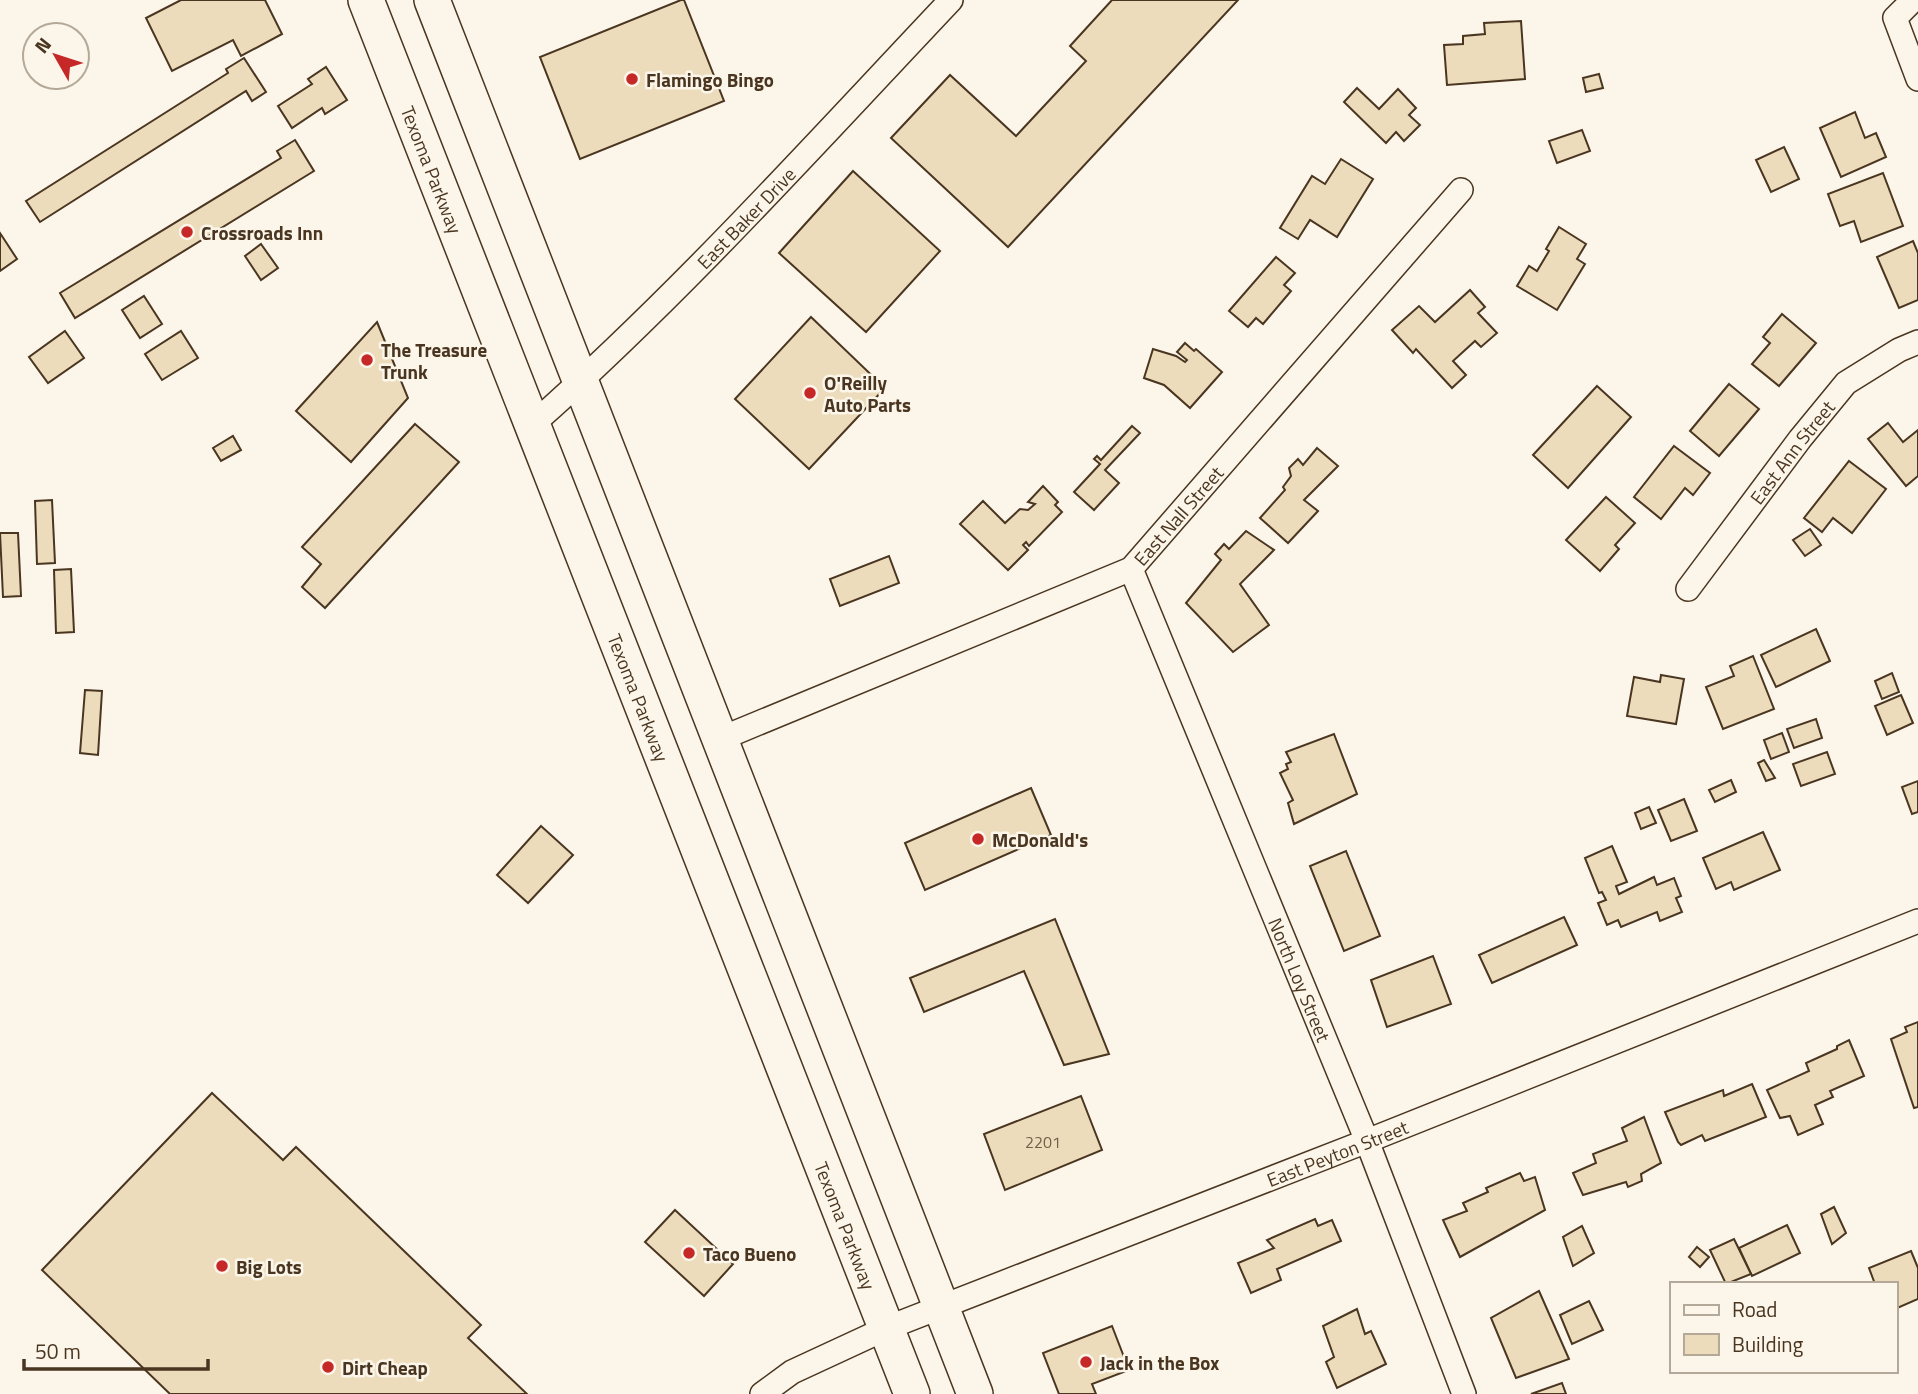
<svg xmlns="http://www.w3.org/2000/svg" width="1918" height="1394" font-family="'Titillium Web',sans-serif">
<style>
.building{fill:#ecdcbc;stroke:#4a3520;stroke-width:2}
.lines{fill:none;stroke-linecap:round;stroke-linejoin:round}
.minor-casing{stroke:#4a3520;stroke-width:26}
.primary-casing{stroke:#4a3520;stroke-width:38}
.minor{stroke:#fbf6e9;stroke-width:23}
.primary{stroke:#fbf6e9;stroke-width:35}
.poi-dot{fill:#c62828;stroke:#fbf6e9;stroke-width:2.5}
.labels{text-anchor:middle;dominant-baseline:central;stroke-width:5;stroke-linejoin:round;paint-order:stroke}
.number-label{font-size:16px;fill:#725f47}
.poi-label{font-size:19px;font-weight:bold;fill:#4a3520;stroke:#fbf6e9;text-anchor:start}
.street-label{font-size:19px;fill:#4a3520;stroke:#fbf6e9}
</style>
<rect width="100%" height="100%" fill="#fbf6e9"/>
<!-- building -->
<g class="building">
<path d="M 181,0 L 265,0 L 282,34 L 241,56 L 233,40 L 172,71 L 146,18 Z"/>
<path d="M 681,0 L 684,0 L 724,101 L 580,159 L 540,57 Z"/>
<path d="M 1112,0 L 1238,0 L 1008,247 L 891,138 L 950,75 L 1016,136 L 1086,61 L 1070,46 Z"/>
<path d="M 1521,21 L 1525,79 L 1447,85 L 1444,45 L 1463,44 L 1463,36 L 1485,34 L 1484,23 Z"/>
<path d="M 244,58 L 266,92 L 252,101 L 246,91 L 40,222 L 26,201 L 228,73 L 226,69 Z"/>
<path d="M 326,67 L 347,100 L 325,114 L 322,108 L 292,128 L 278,106 L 312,84 L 308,79 Z"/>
<path d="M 1599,74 L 1603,88 L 1586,92 L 1583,78 Z"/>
<path d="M 1357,88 L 1379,109 L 1398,89 L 1416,108 L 1409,115 L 1420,125 L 1404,141 L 1396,132 L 1386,143 L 1344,102 Z"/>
<path d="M 1855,112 L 1865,138 L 1876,133 L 1886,157 L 1841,177 L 1820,128 Z"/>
<path d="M 1582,130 L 1590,151 L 1557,163 L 1549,141 Z"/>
<path d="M 295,140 L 314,171 L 75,318 L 60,293 L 281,158 L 277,151 Z"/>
<path d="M 1784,147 L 1799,179 L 1771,192 L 1756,160 Z"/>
<path d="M 1341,159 L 1373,179 L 1337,237 L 1310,220 L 1298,239 L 1280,228 L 1312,176 L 1325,184 Z"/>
<path d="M 853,171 L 940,251 L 866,332 L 779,253 Z"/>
<path d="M 1883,173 L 1903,226 L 1861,242 L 1854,221 L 1840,226 L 1828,194 Z"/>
<path d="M 1559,227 L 1586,244 L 1577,259 L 1585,264 L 1557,310 L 1517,286 L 1529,266 L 1537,271 L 1549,251 L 1546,249 Z"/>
<path d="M 0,233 L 17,259 L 0,271 Z"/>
<path d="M 1913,241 L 1918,253 L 1918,300 L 1899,308 L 1877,257 Z"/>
<path d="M 261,244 L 278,268 L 261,280 L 245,256 Z"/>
<path d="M 1276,257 L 1295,273 L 1284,285 L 1291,291 L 1263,324 L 1256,318 L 1248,327 L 1229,311 Z"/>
<path d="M 1470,290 L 1485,307 L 1478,313 L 1497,333 L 1481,347 L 1475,341 L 1453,361 L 1466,375 L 1452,388 L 1416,349 L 1413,353 L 1392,330 L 1419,306 L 1435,322 Z"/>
<path d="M 144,296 L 162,324 L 140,338 L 122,310 Z"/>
<path d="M 1782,314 L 1816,343 L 1779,386 L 1752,364 L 1770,343 L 1763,337 Z"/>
<path d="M 811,317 L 885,388 L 809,469 L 735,399 Z"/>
<path d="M 377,322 L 408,398 L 351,462 L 296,411 Z"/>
<path d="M 65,331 L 84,358 L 48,383 L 29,357 Z"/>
<path d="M 181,331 L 198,358 L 162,380 L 145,354 Z"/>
<path d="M 1185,343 L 1194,351 L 1196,349 L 1222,372 L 1190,408 L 1164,385 L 1144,378 L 1153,349 L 1176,356 L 1185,362 L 1187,360 L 1177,352 Z"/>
<path d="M 1729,384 L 1759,409 L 1719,456 L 1690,431 Z"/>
<path d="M 1597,386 L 1631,417 L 1568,488 L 1533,455 Z"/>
<path d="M 1888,423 L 1903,442 L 1918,430 L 1918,476 L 1906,486 L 1868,439 Z"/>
<path d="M 415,424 L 459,462 L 325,608 L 302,587 L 321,564 L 302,547 Z"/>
<path d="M 1132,426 L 1140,433 L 1105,470 L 1119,483 L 1094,510 L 1074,492 L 1100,464 L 1094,459 L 1097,456 L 1101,460 Z"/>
<path d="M 233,436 L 241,450 L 221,461 L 213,448 Z"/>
<path d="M 1674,446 L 1710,473 L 1693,495 L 1685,488 L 1661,519 L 1634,497 Z"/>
<path d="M 1317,448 L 1338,466 L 1304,500 L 1318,511 L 1288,543 L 1260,518 L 1285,490 L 1283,487 L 1291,476 L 1289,468 L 1298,459 L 1303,465 Z"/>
<path d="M 1849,461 L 1886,489 L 1852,533 L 1833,518 L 1822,532 L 1804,518 Z"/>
<path d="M 1043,486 L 1058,502 L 1055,505 L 1062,512 L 1029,546 L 1026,542 L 1023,545 L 1028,550 L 1008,570 L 960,524 L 983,501 L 1005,523 L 1020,509 L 1028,510 L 1035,504 L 1028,502 Z"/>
<path d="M 1606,497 L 1635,523 L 1615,545 L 1619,549 L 1600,571 L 1566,540 Z"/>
<path d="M 52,500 L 55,563 L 37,564 L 35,501 Z"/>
<path d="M 1810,529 L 1821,545 L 1805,556 L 1793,540 Z"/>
<path d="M 1246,531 L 1274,550 L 1240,584 L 1269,625 L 1233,652 L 1186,603 L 1221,560 L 1215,554 L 1224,544 L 1229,549 Z"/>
<path d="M 0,533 L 18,533 L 21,596 L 3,597 Z"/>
<path d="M 889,556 L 899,583 L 840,606 L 830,579 Z"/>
<path d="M 71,569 L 74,632 L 56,633 L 54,570 Z"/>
<path d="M 1816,629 L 1830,661 L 1776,687 L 1761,655 Z"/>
<path d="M 1753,656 L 1774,709 L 1723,729 L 1706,687 L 1734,676 L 1730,666 Z"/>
<path d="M 1892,673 L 1899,692 L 1882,699 L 1875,681 Z"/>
<path d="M 1661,675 L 1684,679 L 1676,724 L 1627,716 L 1634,677 L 1660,682 Z"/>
<path d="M 85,690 L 102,691 L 98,755 L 80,753 Z"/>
<path d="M 1901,695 L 1913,723 L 1887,735 L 1875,706 Z"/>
<path d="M 1816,719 L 1822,738 L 1794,748 L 1787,729 Z"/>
<path d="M 1782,733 L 1789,752 L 1771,759 L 1764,740 Z"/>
<path d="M 1334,734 L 1357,794 L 1294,824 L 1288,803 L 1293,800 L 1280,773 L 1288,769 L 1286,764 L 1291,762 L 1286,752 Z"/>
<path d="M 1827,752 L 1835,774 L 1801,786 L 1793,764 Z"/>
<path d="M 1764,760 L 1775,778 L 1766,781 L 1758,763 Z"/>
<path d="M 1731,780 L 1736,792 L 1715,802 L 1709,790 Z"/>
<path d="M 1918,781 L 1918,812 L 1912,814 L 1902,787 Z"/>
<path d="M 1031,788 L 1051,835 L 925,890 L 905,843 Z"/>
<path d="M 1684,799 L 1697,831 L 1671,841 L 1658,810 Z"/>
<path d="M 1649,807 L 1656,823 L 1641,829 L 1635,813 Z"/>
<path d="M 541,826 L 573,855 L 528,903 L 497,875 Z"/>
<path d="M 1763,832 L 1780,870 L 1734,890 L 1731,882 L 1716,889 L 1703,858 Z"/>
<path d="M 1612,846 L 1627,882 L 1616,886 L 1619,894 L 1654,877 L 1657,885 L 1674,878 L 1681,896 L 1676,898 L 1682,912 L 1660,921 L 1657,912 L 1621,927 L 1618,920 L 1607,925 L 1598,903 L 1606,900 L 1602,892 L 1599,893 L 1585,858 Z"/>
<path d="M 1346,851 L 1380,936 L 1344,951 L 1310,866 Z"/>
<path d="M 1564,917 L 1577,945 L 1492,983 L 1479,955 Z"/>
<path d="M 1055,919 L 1109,1054 L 1064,1065 L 1024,971 L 924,1012 L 910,978 Z"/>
<path d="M 1433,956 L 1451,1004 L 1387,1027 L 1371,980 Z"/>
<path d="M 1918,1022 L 1918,1107 L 1914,1108 L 1891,1039 L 1907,1032 L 1905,1027 Z"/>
<path d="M 1849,1040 L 1864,1076 L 1830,1091 L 1833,1097 L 1815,1105 L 1823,1124 L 1798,1135 L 1790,1116 L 1780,1118 L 1767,1090 L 1809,1071 L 1806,1063 L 1837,1049 L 1837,1046 Z"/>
<path d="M 1752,1084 L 1766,1117 L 1705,1141 L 1702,1135 L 1681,1145 L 1678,1142 L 1665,1112 L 1723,1090 L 1724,1096 Z"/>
<path d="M 212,1093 L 283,1160 L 296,1147 L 481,1325 L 468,1338 L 527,1394 L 170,1394 L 42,1270 Z"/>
<path d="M 1081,1096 L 1102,1150 L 1005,1190 L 984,1134 Z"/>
<path d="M 1644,1117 L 1661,1163 L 1641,1174 L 1642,1181 L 1628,1187 L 1626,1182 L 1583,1195 L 1573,1173 L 1596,1163 L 1593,1154 L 1627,1141 L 1622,1128 Z"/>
<path d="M 1520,1173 L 1524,1181 L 1535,1177 L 1545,1210 L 1460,1257 L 1443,1220 L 1467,1211 L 1463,1203 L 1488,1192 L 1486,1188 Z"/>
<path d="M 1834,1207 L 1846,1233 L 1832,1244 L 1821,1214 Z"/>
<path d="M 675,1210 L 733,1264 L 704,1296 L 645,1242 Z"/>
<path d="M 1315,1219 L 1318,1226 L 1332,1220 L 1341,1241 L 1277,1269 L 1281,1280 L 1251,1293 L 1238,1263 L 1274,1248 L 1267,1240 Z"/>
<path d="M 1787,1225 L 1800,1253 L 1752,1276 L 1739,1248 Z"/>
<path d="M 1582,1226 L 1594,1253 L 1573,1266 L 1563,1237 Z"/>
<path d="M 1734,1239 L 1751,1274 L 1726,1284 L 1710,1250 Z"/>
<path d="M 1697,1247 L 1709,1257 L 1700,1267 L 1689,1257 Z"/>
<path d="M 1911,1251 L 1918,1268 L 1918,1299 L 1895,1309 L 1895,1284 L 1875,1284 L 1869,1268 Z"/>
<path d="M 1539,1291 L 1569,1359 L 1516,1378 L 1491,1318 Z"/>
<path d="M 1589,1301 L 1603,1330 L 1572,1344 L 1560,1315 Z"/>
<path d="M 1357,1309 L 1365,1334 L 1371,1331 L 1386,1364 L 1337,1388 L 1326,1362 L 1334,1357 L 1323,1326 Z"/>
<path d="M 1112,1326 L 1129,1370 L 1092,1384 L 1096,1394 L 1059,1394 L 1043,1353 Z"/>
<path d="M 1562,1383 L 1566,1394 L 1531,1394 Z"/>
</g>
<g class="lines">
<!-- minor casing -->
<g class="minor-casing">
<g id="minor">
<path d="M 1913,0 L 1895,18 L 1918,79"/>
<path id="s1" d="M 532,425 C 680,294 815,144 951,0"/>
<path id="s2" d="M 1131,569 L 1367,1141 L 1464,1394"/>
<path id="s3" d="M 1688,589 L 1800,439 L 1846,383 L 1899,350 L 1918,342"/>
<path id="s4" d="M 720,739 L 1131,569 L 1461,190"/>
<path id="s5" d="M 762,1394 L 792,1372 L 887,1328 L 1367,1141 L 1918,921"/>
</g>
</g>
<!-- primary casing -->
<g class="primary-casing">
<g id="primary">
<path id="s6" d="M 366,0 L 912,1394"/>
<path d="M 432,0 L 975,1394"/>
</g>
</g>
<!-- minor -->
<use href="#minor" class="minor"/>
<!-- primary -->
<use href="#primary" class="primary"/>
</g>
<!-- markers -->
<g class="poi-dot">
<circle cx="632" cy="79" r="7"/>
<circle cx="187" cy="232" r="7"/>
<circle cx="367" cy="360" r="7"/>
<circle cx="810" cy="393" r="7"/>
<circle cx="978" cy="839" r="7"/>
<circle cx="689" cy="1253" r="7"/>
<circle cx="222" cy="1266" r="7"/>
<circle cx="1086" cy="1362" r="7"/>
<circle cx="328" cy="1367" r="7"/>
</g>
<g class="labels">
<!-- number labels -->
<g class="number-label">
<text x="1043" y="1142">2201</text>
</g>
<!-- poi labels -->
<g class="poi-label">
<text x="646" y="79">Flamingo Bingo</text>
<text x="201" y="232">Crossroads Inn</text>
<text x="381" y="349">The Treasure<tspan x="381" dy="22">Trunk</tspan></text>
<text x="824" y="382">O'Reilly<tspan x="824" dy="22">Auto Parts</tspan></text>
<text x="992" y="839">McDonald's</text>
<text x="703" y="1253">Taco Bueno</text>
<text x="236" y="1266">Big Lots</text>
<text x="1100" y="1362">Jack in the Box</text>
<text x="342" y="1367">Dirt Cheap</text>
</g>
<!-- street labels -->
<g class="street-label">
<text stroke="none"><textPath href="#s6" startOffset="182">Texoma Parkway</textPath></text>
<text stroke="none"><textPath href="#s1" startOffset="298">East Baker Drive</textPath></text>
<text stroke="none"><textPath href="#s3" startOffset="172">East Ann Street</textPath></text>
<text stroke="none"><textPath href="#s4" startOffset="516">East Nall Street</textPath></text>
<text stroke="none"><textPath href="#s6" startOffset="749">Texoma Parkway</textPath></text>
<text stroke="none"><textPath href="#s2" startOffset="444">North Loy Street</textPath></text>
<text stroke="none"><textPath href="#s5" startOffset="625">East Peyton Street</textPath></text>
<text stroke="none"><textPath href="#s6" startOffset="1316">Texoma Parkway</textPath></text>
</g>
</g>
<!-- legend -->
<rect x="1670" y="1282" width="228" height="91" fill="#fbf6e9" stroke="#b4a999" stroke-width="2"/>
<rect x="1684" y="1305" width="35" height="10" fill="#fbf6e9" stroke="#b4a999" stroke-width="2"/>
<text x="1732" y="1317" font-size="21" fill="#4a3520">Road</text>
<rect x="1684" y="1334" width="35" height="21" fill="#ecdcbc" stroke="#b4a999" stroke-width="2"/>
<text x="1732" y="1352" font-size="21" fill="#4a3520">Building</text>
<!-- north arrow -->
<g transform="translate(56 56) rotate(309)"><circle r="33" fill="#fbf6e9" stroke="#b4a999" stroke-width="2"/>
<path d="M0-5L12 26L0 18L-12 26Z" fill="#c62828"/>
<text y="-10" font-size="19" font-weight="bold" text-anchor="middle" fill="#4a3520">N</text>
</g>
<!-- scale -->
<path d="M24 1359v10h184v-10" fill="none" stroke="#4a3520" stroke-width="3.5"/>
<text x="35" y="1359" font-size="21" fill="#4a3520" stroke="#fbf6e9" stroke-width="5" paint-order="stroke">50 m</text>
</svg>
